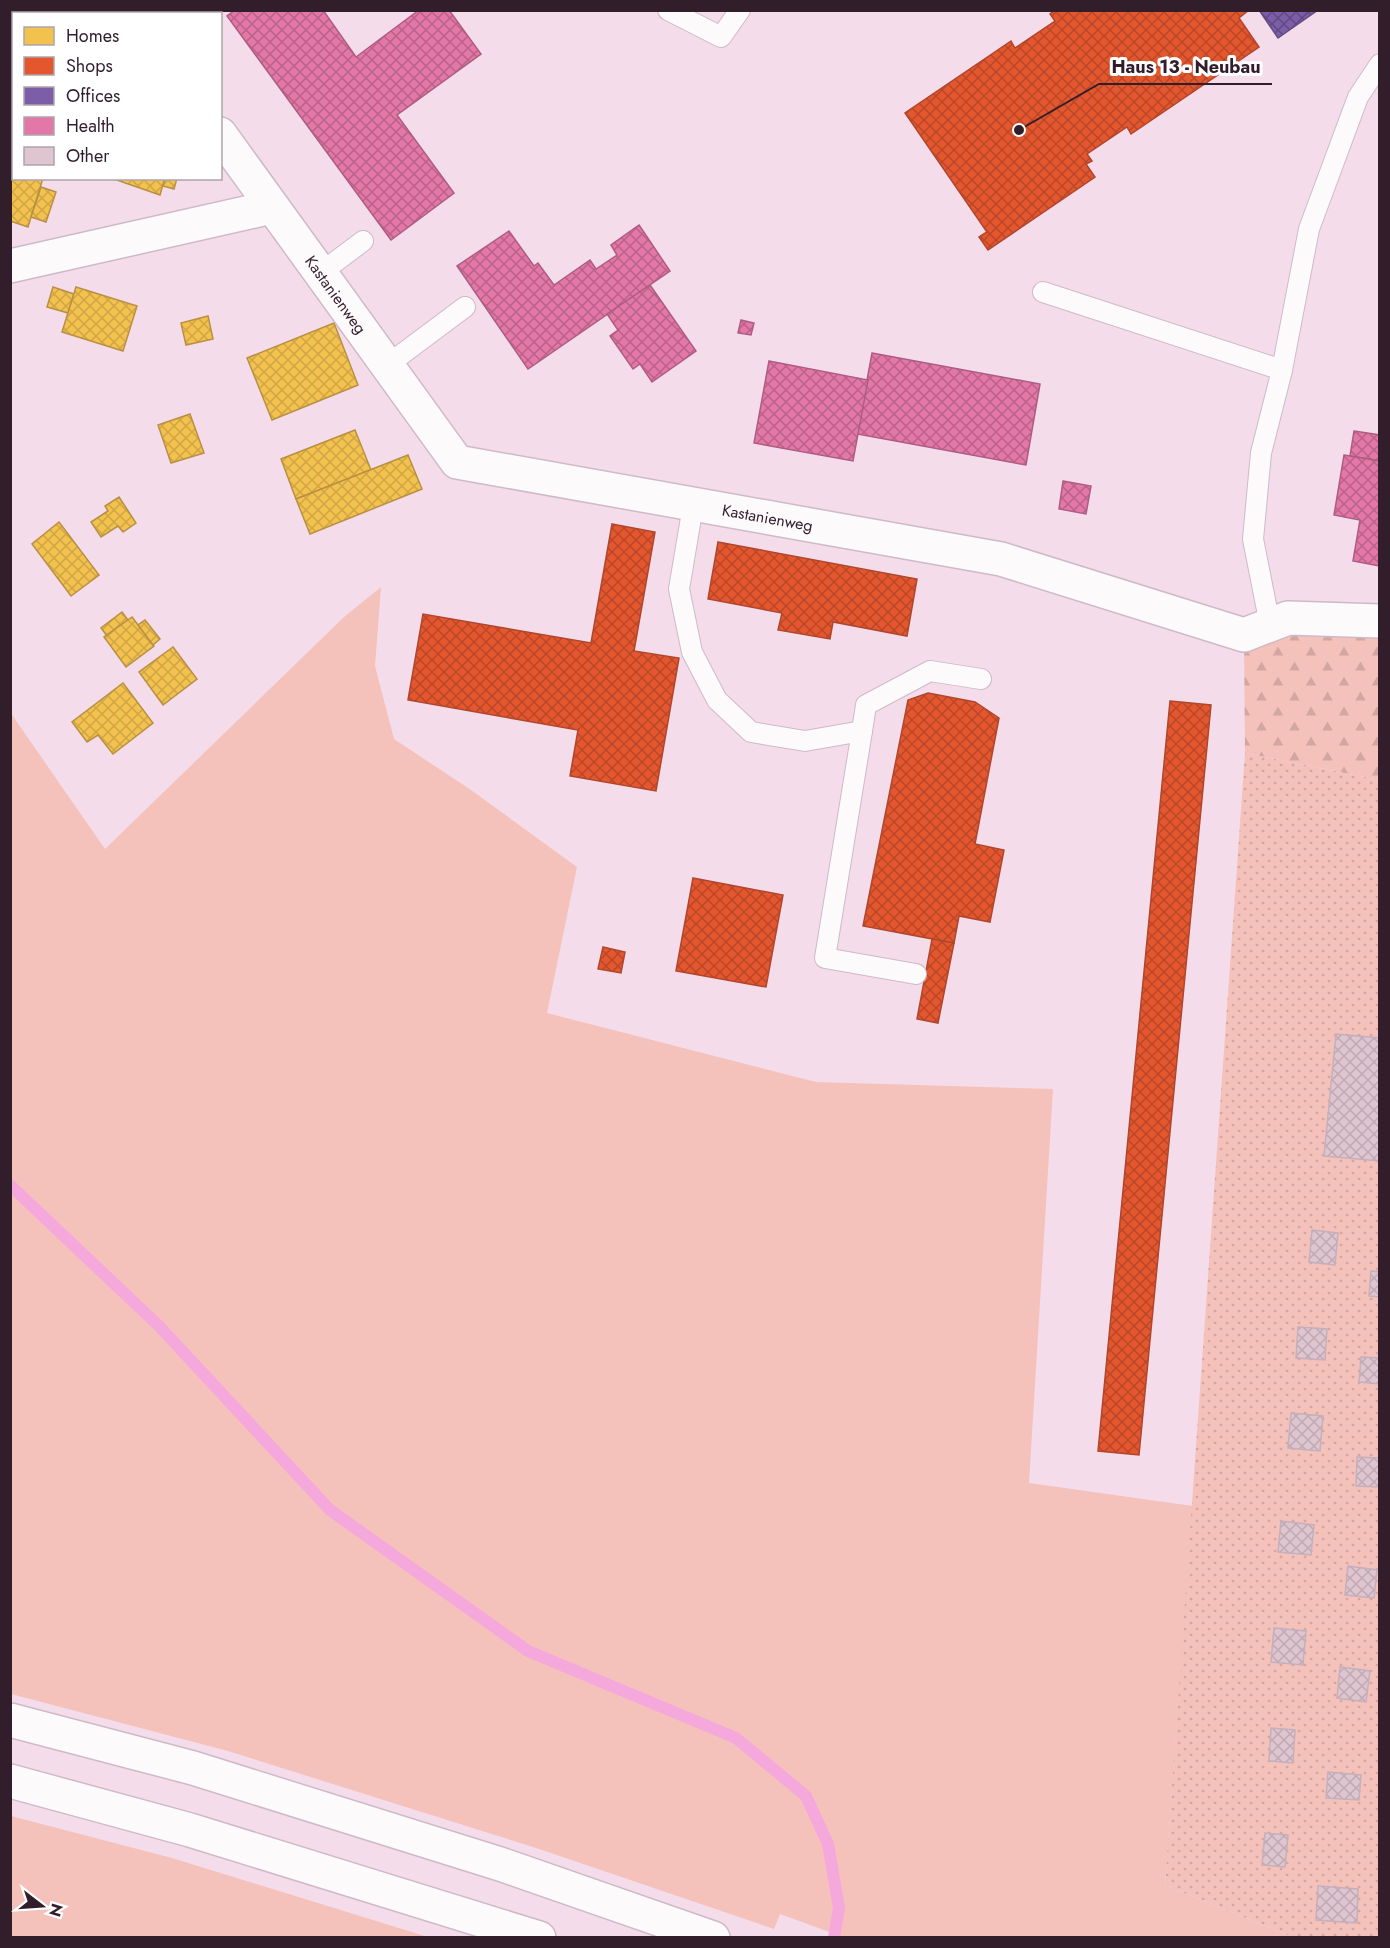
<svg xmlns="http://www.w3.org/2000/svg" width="1390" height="1948" font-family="Jost,sans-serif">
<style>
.grass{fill:#f5c2bb}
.forest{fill:url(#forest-firs)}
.park{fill:url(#park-dots)}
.homes{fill:url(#homes-cross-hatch);stroke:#b89044;stroke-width:1.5}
.shops{fill:url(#shops-cross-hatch);stroke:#af462d;stroke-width:1.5}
.offices{fill:url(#offices-cross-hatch);stroke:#654b82;stroke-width:1.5}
.health{fill:url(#health-cross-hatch);stroke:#ae5c82;stroke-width:1.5}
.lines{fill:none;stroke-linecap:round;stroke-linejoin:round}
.stream{stroke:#f5a8dc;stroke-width:12}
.building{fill:url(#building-cross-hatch);stroke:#c5afba;stroke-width:1.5}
.service-casing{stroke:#cebac6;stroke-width:22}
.minor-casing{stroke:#cebac6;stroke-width:36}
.secondary-casing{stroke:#cebac6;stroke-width:36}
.service{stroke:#fdfafc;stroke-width:20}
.minor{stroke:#fdfafc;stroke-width:33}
.secondary{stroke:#fdfafc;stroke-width:33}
.labels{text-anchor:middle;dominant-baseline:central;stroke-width:6;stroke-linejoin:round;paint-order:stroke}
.street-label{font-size:16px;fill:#321e2b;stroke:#fff}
.leader{fill:none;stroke:#321e2b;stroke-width:2}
.callout-dot{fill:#321e2b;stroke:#fff;stroke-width:2}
.callout-label{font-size:18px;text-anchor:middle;font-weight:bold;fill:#321e2b;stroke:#fff;stroke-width:6;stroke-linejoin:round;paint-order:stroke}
</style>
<defs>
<pattern id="forest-firs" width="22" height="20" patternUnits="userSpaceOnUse" patternTransform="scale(1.5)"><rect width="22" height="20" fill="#f5c2bb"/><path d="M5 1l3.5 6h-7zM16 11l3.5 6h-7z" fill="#d2a6a1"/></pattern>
<pattern id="park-dots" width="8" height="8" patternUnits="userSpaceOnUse" patternTransform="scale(1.5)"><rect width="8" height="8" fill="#f5c2bb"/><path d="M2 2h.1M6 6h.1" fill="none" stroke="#d2a6a1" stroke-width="1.8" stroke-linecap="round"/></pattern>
<pattern id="homes-cross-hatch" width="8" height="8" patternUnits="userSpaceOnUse" patternTransform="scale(1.5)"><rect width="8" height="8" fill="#f2c14e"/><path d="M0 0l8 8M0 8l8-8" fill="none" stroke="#d0a544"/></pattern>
<pattern id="shops-cross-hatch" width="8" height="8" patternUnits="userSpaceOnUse" patternTransform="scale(1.5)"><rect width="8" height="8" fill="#e4572e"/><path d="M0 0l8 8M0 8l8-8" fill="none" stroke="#b94727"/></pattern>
<pattern id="offices-cross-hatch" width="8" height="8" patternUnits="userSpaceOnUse" patternTransform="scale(1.5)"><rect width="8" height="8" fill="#7b5ea7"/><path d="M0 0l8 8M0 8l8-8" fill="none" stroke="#604980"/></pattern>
<pattern id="health-cross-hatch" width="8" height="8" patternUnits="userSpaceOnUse" patternTransform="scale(1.5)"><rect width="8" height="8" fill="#e377a8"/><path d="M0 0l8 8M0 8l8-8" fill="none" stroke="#b96189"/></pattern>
<pattern id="building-cross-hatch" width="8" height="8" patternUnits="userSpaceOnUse" patternTransform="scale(1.5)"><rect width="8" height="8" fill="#dec5d0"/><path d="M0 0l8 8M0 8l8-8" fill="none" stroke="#bfa9b3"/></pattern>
</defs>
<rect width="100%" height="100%" fill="#f4dceb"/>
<!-- grass -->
<g class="grass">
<path d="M 381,587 L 375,666 L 394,739 L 471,790 L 577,867 L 547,1013 L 816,1082 L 1053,1089 L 1029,1483 L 1193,1506 L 1165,1885 L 1293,1937 L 846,1938 L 780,1914 L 774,1929 L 539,1849 L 228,1751 L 11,1694 L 10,712 L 105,849 L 344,617 Z"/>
<path d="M 11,1816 L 172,1858 L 428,1937 L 11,1937 Z"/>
</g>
<!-- forest -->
<path class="forest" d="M 1379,621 L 1379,780 L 1245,753 L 1244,635 Z"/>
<!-- park -->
<path class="park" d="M 1245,753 L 1379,780 L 1379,1937 L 1293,1937 L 1165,1885 Z"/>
<!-- homes -->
<g class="homes">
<path d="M 10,165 L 14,166 L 14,178 L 43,178 L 28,227 L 10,221 Z"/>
<path d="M 111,178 L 165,178 L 160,195 Z"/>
<path d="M 165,178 L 177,178 L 174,189 L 163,186 Z"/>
<path d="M 41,187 L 56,192 L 46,222 L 31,217 Z"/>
<path d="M 53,287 L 74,294 L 68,313 L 47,307 Z"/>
<path d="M 76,287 L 137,306 L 123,351 L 62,332 Z"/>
<path d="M 208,316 L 213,339 L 186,345 L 181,323 Z"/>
<path d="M 334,323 L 358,385 L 272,420 L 247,358 Z"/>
<path d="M 190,414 L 204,453 L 171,463 L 158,425 Z"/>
<path d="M 355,430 L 371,470 L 296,499 L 281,459 Z"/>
<path d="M 408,455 L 422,489 L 310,534 L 296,499 Z"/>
<path d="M 119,497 L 136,523 L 123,532 L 118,526 L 101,537 L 91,522 L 108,511 L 105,506 Z"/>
<path d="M 59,522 L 99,575 L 71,596 L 32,544 Z"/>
<path d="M 122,612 L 128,620 L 107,636 L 101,628 Z"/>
<path d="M 132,617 L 154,646 L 126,667 L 104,637 Z"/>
<path d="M 145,620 L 160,639 L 153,645 L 138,625 Z"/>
<path d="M 173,647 L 197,679 L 163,705 L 139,672 Z"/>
<path d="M 123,683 L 153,723 L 113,754 L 98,735 L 87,742 L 72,722 Z"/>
</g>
<!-- shops -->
<g class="shops">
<path d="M 1055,10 L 1249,10 L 1239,18 L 1259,47 L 1131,134 L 1127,127 L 1087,154 L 1092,161 L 1086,164 L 1095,177 L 988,250 L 979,237 L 987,232 L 905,113 L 1011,41 L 1015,48 L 1055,21 L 1050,14 Z"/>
<path d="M 612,524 L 655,532 L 634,651 L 679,658 L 656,791 L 570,776 L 578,730 L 408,700 L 423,614 L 591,643 Z"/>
<path d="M 718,542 L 917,579 L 907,636 L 833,622 L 830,639 L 778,630 L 782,613 L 708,599 Z"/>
<path d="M 928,693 L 975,702 L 999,718 L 975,844 L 1004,850 L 990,922 L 959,916 L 954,943 L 863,926 L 908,700 Z"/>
<path d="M 1170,701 L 1211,705 L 1139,1455 L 1098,1451 Z"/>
<path d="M 693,878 L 783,895 L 766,987 L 676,971 Z"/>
<path d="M 932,939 L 954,943 L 938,1023 L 917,1019 Z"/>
<path d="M 603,947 L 625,952 L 621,973 L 598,969 Z"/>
</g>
<!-- offices -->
<path class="offices" d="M 1259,10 L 1318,10 L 1278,38 Z"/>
<!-- health -->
<g class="health">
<path d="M 235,10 L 323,10 L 356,57 L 419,10 L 449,10 L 481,54 L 397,115 L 454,193 L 391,240 L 227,16 Z"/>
<path d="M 639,225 L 670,271 L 528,369 L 457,266 L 509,231 L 534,266 L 538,263 L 554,285 L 590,260 L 596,269 L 617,255 L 611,245 Z"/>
<path d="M 650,285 L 696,351 L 652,382 L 640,364 L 633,369 L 610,336 L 618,330 L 607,314 Z"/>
<path d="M 741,320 L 754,323 L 751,335 L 738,333 Z"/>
<path d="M 872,353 L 1040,384 L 1026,465 L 857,434 Z"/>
<path d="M 769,361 L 868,380 L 853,461 L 754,443 Z"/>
<path d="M 1354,431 L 1380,435 L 1380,461 L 1350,456 Z"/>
<path d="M 1344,455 L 1380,461 L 1380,566 L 1353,561 L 1360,520 L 1334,515 Z"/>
<path d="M 1063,481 L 1091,486 L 1086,514 L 1059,509 Z"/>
</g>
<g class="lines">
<!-- stream -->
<path class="stream" d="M 10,1185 L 159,1326 L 330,1510 L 528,1651 L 736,1738 L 806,1796 L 828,1844 L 839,1908 L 834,1938"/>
</g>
<!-- building -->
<g class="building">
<path d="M 1336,1034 L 1380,1038 L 1380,1161 L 1324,1156 Z"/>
<path d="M 1312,1230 L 1338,1233 L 1335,1265 L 1309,1262 Z"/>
<path d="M 1371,1271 L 1380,1272 L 1380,1297 L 1369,1296 Z"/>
<path d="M 1298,1327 L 1327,1329 L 1325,1360 L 1296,1358 Z"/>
<path d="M 1361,1357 L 1380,1358 L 1380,1384 L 1359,1382 Z"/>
<path d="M 1291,1413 L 1323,1416 L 1320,1451 L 1288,1448 Z"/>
<path d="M 1357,1457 L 1380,1458 L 1380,1487 L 1356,1486 Z"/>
<path d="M 1281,1521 L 1314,1525 L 1311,1555 L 1278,1552 Z"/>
<path d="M 1348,1566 L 1377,1570 L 1374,1598 L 1345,1595 Z"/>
<path d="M 1274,1628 L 1306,1631 L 1303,1665 L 1271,1662 Z"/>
<path d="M 1340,1667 L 1370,1671 L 1366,1702 L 1337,1698 Z"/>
<path d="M 1271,1728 L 1295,1730 L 1293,1763 L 1269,1761 Z"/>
<path d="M 1328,1772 L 1361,1775 L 1359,1800 L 1326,1798 Z"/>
<path d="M 1265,1833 L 1288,1835 L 1285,1867 L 1262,1865 Z"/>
<path d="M 1318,1886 L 1358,1889 L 1357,1923 L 1316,1920 Z"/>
</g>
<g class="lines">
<!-- service casing -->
<g class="service-casing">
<g id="service">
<path d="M 668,10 L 721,37 L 740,10"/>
<path d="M 319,274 L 363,241"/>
<path d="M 1043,292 L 1282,370"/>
<path d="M 386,366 L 465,307"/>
<path d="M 693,506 L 679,589 L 692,652 L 717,700 L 751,732 L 805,741 L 862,731 L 866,705 L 930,671 L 981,679"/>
<path d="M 1270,625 L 1253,539 L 1261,453 L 1282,370 L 1309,229 L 1358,97 L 1380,64"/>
<path d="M 862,731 L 825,958 L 916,974"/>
</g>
</g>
<!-- minor casing -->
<g class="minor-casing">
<g id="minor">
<path d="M 134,10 L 136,14"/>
<path id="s1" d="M 220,134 L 457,462 L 1001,559 L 1244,635 L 1288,618 L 1380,621"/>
<path d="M 10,266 L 272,207"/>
</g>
</g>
<!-- secondary casing -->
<g class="secondary-casing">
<g id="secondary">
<path d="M 10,1720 L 193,1768 L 500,1864 L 713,1938"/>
<path d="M 10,1781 L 190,1830 L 539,1938"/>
</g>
</g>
<!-- service -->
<use href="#service" class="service"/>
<!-- minor -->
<use href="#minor" class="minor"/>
<!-- secondary -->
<use href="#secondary" class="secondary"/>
</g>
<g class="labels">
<!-- street labels -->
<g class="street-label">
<text stroke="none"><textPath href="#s1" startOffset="198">Kastanienweg</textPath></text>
<text stroke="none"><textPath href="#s1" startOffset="720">Kastanienweg</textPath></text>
</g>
</g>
<!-- callouts -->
<path class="leader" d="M1019 130L1099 84H1272"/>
<circle class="callout-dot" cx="1019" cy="130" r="6"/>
<g class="callout-label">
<text x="1186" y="73">Haus 13 - Neubau</text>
</g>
<!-- border -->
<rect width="1390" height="1948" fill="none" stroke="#321e2b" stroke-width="24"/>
<!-- legend -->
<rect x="12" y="12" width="210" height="168" fill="#ffffff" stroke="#ada5aa" stroke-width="1.5"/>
<rect x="24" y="27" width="30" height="18" fill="#f2c14e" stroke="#ada5aa" stroke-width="1.5"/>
<text x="66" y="42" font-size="18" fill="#321e2b">Homes</text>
<rect x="24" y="57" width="30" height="18" fill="#e4572e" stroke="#ada5aa" stroke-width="1.5"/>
<text x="66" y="72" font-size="18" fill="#321e2b">Shops</text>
<rect x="24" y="87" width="30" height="18" fill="#7b5ea7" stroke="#ada5aa" stroke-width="1.5"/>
<text x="66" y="102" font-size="18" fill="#321e2b">Offices</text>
<rect x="24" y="117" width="30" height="18" fill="#e377a8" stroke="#ada5aa" stroke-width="1.5"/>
<text x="66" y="132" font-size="18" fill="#321e2b">Health</text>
<rect x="24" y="147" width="30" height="18" fill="#dec5d0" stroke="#ada5aa" stroke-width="1.5"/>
<text x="66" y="162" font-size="18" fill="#321e2b">Other</text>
<!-- north arrow -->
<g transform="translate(42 1906) rotate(107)" stroke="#ffffff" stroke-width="4.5" paint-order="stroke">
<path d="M0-4.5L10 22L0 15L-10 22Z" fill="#321e2b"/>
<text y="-9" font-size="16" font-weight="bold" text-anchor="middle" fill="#321e2b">N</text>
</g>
</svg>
